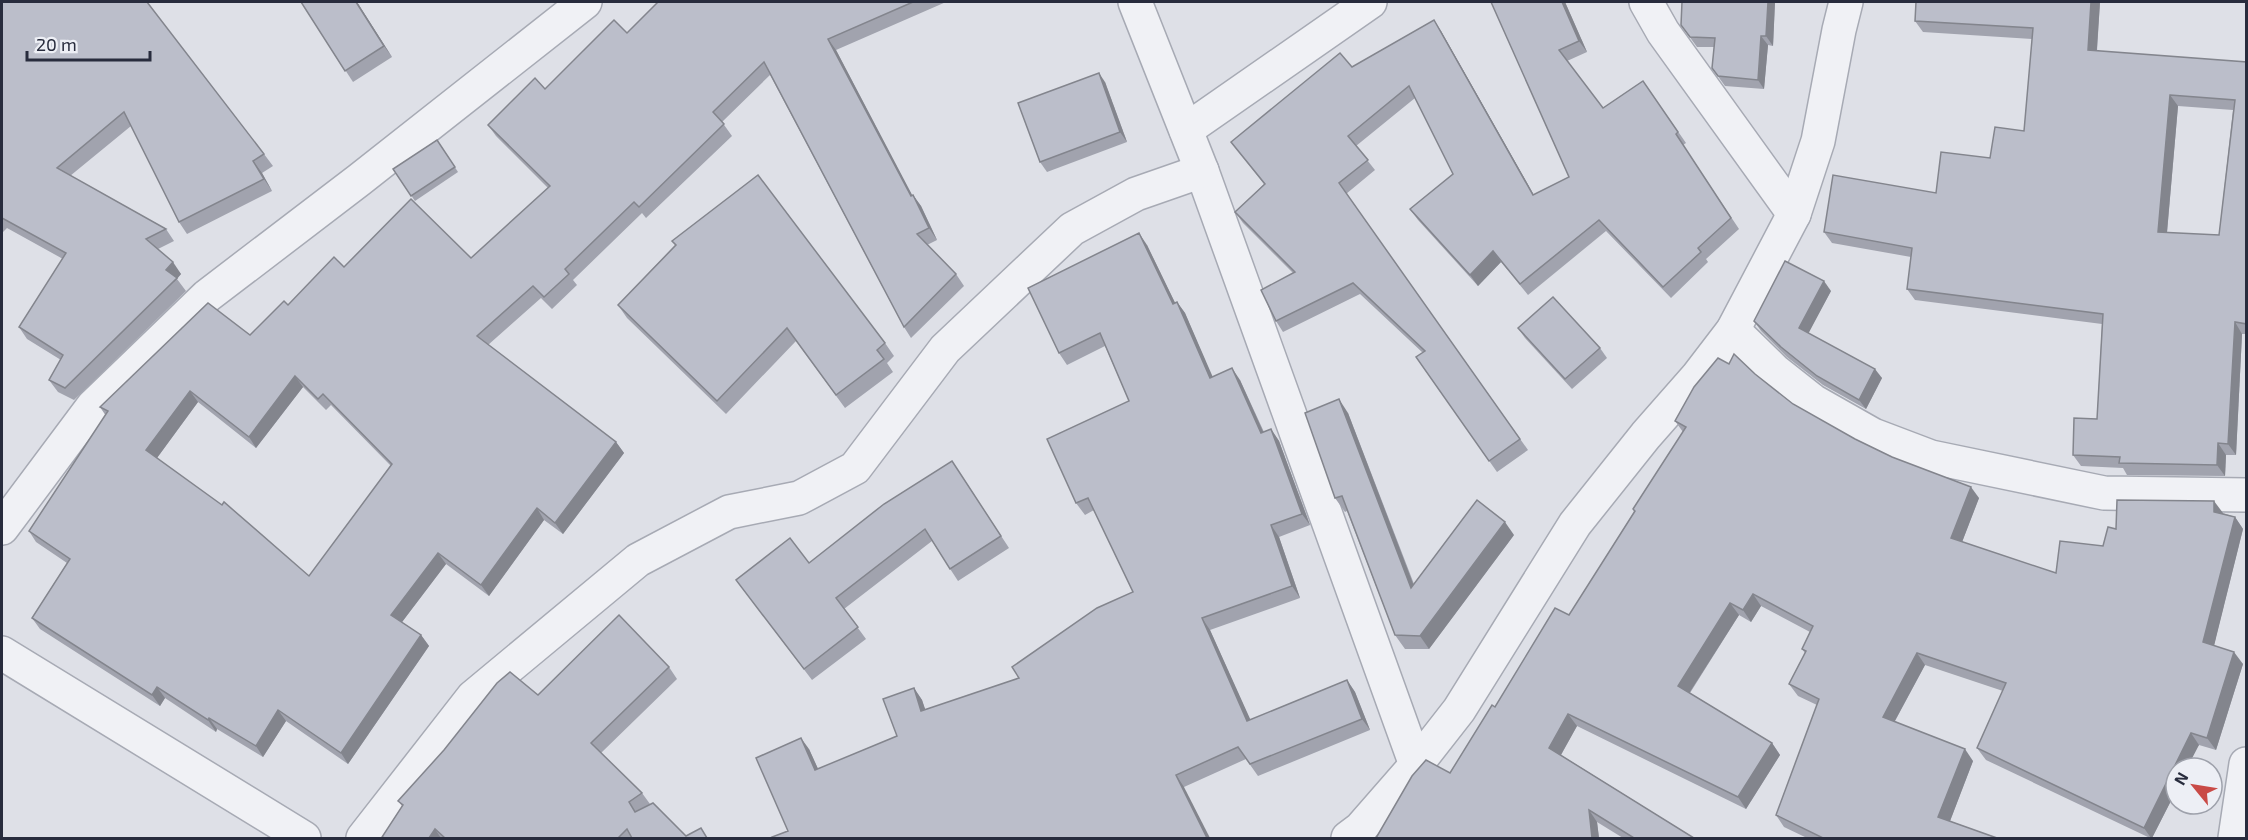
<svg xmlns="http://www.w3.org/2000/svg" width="2248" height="840" font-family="'Exo 2',sans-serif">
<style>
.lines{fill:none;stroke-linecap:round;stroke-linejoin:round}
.minor-casing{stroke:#a7aab4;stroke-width:36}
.minor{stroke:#f0f1f5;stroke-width:33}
.wall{fill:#a1a3ae;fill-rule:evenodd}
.shaded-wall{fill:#83858d}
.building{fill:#bbbeca;stroke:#83858d;stroke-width:1.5;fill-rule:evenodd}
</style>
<rect width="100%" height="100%" fill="#dee0e7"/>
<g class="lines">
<!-- minor casing -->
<g class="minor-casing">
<g id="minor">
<path d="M 1135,2 L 1202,171 L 1416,765"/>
<path d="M 1646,2 L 1663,32 L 1794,214"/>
<path d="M 1186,130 L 1370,2"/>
<path d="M 1733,330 L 1775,371 L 1813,401 L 1873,435 L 1931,457 L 2104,493 L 2246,495"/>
<path d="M 2,528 L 93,406 L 207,296 L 359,180 L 585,2"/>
<path d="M 2,653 L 304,838"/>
<path d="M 363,838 L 473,697 L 638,560 L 729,512 L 799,498 L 855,468 L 945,349 L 1072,229 L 1136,194 L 1202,171"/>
<path d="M 1348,838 L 1360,829 L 1416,765 L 1459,710 L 1575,524 L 1646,435 L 1697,377 L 1733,330 L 1794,214 L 1818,141 L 1839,30 L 1846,2"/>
<path d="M 2235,838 L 2246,764"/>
</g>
</g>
<!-- minor -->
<use href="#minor" class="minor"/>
</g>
<!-- wall -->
<g class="wall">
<path d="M 2,2 L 264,154 L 273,166 L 262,173 L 272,191 L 187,234 L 179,222 L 131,126 L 70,176 L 166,229 L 174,241 L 158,249 L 181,274 L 177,279 L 186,291 L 74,400 L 58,392 L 49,380 L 61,360 L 27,339 L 19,327 L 63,259 L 7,228 L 2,233 Z"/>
<path d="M 301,2 L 357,2 L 392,57 L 353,82 Z"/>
<path d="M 658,2 L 946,2 L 836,50 L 912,196 L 913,195 L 921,206 L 937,240 L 927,245 L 956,274 L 964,286 L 911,338 L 904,327 L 770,75 L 722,122 L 732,136 L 646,218 L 642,213 L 573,280 L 577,285 L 552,309 L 541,298 L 488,345 L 616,442 L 624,453 L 563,534 L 544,520 L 489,596 L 446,564 L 402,622 L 421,635 L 429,646 L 348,764 L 286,721 L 263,757 L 217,729 L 216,732 L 165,698 L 160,706 L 40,629 L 32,618 L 67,563 L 36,542 L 29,531 L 106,416 L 100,407 L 250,335 L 288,305 L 344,267 L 471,258 L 548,188 L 496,136 L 488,125 L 545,89 L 627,33 ZM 303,387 L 326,410 L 331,405 L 391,466 L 309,576 L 157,458 L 198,402 L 256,448 Z"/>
<path d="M 1491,2 L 1565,2 L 1587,52 L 1567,61 L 1603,108 L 1643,81 L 1686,143 L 1683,145 L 1739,229 L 1706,259 L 1708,262 L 1671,298 L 1606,231 L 1528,295 L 1501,262 L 1478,286 L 1418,220 L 1410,209 L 1453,174 L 1415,98 L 1356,146 L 1375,170 L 1346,194 L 1528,450 L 1497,472 L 1416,357 L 1423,353 L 1360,294 L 1283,332 L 1276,321 L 1293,273 L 1243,223 L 1235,212 L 1264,184 L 1231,142 L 1352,67 L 1441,31 L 1534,195 L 1569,177 Z"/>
<path d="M 1682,2 L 1775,2 L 1773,46 L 1768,45 L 1764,89 L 1725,86 L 1712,68 L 1714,47 L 1697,47 L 1681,25 Z"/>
<path d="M 1916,2 L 2100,2 L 2097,51 L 2247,62 L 2247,334 L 2242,334 L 2236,455 L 2226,455 L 2225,476 L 2127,475 L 2123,468 L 2081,466 L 2073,455 L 2097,419 L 2102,324 L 1915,300 L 1907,289 L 1911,257 L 1832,243 L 1824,232 L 1936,193 L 1990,158 L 2024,131 L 2032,39 L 1923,32 L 1915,21 ZM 2178,106 L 2233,110 L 2219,235 L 2167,233 Z"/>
<path d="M 1105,82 L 1127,142 L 1047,172 L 1040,162 Z"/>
<path d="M 437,140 L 458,172 L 415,201 L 393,169 Z"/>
<path d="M 672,241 L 885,343 L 894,356 L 887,363 L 893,372 L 845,408 L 796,341 L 726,414 L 627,318 L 618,305 L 675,245 Z"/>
<path d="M 1147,245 L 1175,303 L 1177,302 L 1185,313 L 1212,377 L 1240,380 L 1264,432 L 1271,429 L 1279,441 L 1310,525 L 1279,537 L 1300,598 L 1210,630 L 1250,720 L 1347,680 L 1355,692 L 1370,730 L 1258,776 L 1246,759 L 1184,787 L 788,831 L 809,749 L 818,769 L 897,736 L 914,688 L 922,700 L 925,710 L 1019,678 L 1133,592 L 1094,510 L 1085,515 L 1076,503 L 1129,401 L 1105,346 L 1067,365 L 1059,353 Z"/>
<path d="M 1831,291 L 1808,333 L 1882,378 L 1866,409 L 1823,385 L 1787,357 L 1761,331 L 1754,321 Z"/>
<path d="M 1518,328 L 1600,348 L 1607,358 L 1572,389 L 1525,338 Z"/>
<path d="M 1729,364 L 1755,374 L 1793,404 L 1855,439 L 1979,498 L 1962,542 L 2056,573 L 2103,546 L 2116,529 L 2223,513 L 2235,517 L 2243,529 L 2214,645 L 2243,664 L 2216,750 L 2199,745 L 2176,768 L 2176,791 L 2152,838 L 2150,838 L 1986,760 L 1977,748 L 2003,691 L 1925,665 L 1895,721 L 1973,761 L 1950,821 L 1997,838 L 1807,838 L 1784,827 L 1776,815 L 1817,705 L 1798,696 L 1789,684 L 1805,653 L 1802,649 L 1810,632 L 1761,606 L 1751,622 L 1739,615 L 1690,693 L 1772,743 L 1780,755 L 1746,809 L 1577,726 L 1561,755 L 1694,838 L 1623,838 L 1597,822 L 1599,838 L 1376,838 L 1450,773 L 1495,707 L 1569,615 L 1634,512 L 1633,509 L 1683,432 L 1675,421 Z"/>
<path d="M 1348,413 L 1414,584 L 1514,535 L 1429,649 L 1405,649 L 1395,635 L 1347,511 L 1345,512 L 1335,498 Z"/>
<path d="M 960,473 L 1009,548 L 958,581 L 932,541 L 844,609 L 866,639 L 812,680 L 736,580 L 809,563 Z"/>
<path d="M 669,667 L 677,679 L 601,753 L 642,793 L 650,804 L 648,806 L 686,836 L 708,838 L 384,838 L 382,837 L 402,806 L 398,801 L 538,695 Z"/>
</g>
<!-- shaded-wall -->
<g class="shaded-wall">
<path d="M 356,2 L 357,2 L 392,57 L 384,46 Z"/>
<path d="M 1562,2 L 1565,2 L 1587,52 L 1579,41 Z"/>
<path d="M 1768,2 L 1775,2 L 1773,46 L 1766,36 Z"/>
<path d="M 2091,2 L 2100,2 L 2096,62 L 2088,50 Z"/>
<path d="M 1434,20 L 1441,31 L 1540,206 L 1533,195 Z"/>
<path d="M 1761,36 L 1768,45 L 1764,89 L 1758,80 Z"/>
<path d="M 828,39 L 836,50 L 919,208 L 911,196 Z"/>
<path d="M 1099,73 L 1105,82 L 1127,142 L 1120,132 Z"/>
<path d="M 2170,95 L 2178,106 L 2166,243 L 2158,232 Z"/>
<path d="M 253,161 L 262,173 L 272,191 L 264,179 Z"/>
<path d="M 913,195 L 921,206 L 937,240 L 929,228 Z"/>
<path d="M 1139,233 L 1147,245 L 1181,315 L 1173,304 Z"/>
<path d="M 1493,251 L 1501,262 L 1478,286 L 1470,275 Z"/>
<path d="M 173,262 L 181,274 L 174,282 L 166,270 Z"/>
<path d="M 1824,281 L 1831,291 L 1806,338 L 1799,328 Z"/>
<path d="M 1177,302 L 1185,313 L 1218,389 L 1210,378 Z"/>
<path d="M 2235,322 L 2242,334 L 2236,455 L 2228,444 Z"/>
<path d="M 1232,368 L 1240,380 L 1269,445 L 1261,433 Z"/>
<path d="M 1875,369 L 1882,378 L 1866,409 L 1859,400 Z"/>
<path d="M 295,376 L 303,387 L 256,448 L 249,437 Z"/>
<path d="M 190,391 L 198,402 L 154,462 L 146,450 Z"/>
<path d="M 1339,399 L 1348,413 L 1420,602 L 1411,588 Z"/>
<path d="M 1271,429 L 1279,441 L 1310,525 L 1302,514 Z"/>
<path d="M 616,442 L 624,453 L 563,534 L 555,523 Z"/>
<path d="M 2218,443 L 2226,455 L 2225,476 L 2217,465 Z"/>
<path d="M 1971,487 L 1979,498 L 1959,550 L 1951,538 Z"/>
<path d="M 2214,501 L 2223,513 L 2222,524 L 2214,512 Z"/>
<path d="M 537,508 L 544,520 L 489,596 L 481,585 Z"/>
<path d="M 2235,517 L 2243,529 L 2212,654 L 2203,642 Z"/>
<path d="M 1505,522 L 1514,535 L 1429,649 L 1420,636 Z"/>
<path d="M 1271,525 L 1279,537 L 1300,598 L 1292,586 Z"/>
<path d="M 438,553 L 446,564 L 399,626 L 391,615 Z"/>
<path d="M 1753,594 L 1761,606 L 1751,622 L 1743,610 Z"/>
<path d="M 1730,603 L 1739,615 L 1686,698 L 1678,686 Z"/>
<path d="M 1202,618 L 1210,630 L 1256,732 L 1247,721 Z"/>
<path d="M 421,635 L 429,646 L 348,764 L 341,753 Z"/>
<path d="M 2234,652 L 2243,664 L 2216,750 L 2207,738 Z"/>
<path d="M 1917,653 L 1925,665 L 1891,728 L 1883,717 Z"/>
<path d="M 1347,680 L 1355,692 L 1370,730 L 1362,719 Z"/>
<path d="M 157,687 L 165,698 L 160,706 L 152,695 Z"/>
<path d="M 914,688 L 922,700 L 930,723 L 921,711 Z"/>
<path d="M 278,710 L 286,721 L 263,757 L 256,746 Z"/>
<path d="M 1568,714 L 1577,726 L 1558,760 L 1549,748 Z"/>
<path d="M 209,718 L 217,729 L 216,732 L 208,720 Z"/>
<path d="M 2191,733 L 2199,745 L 2187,768 L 2176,768 L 2176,791 L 2152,838 L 2151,838 L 2144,828 Z"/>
<path d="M 801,738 L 809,749 L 824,782 L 815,770 Z"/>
<path d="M 1772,743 L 1780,755 L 1746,809 L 1738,797 Z"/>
<path d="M 1965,749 L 1973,761 L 1947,829 L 1938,817 Z"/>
<path d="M 1176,775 L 1184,787 L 1210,838 L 1207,838 Z"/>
<path d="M 1589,810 L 1597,822 L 1599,838 L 1592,838 Z"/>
<path d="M 435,829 L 441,838 L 429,838 Z"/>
</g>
<!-- building -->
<g class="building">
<path d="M 2,2 L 147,2 L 264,154 L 253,161 L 264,179 L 179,222 L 124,112 L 57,168 L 166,229 L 146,239 L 173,262 L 166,270 L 177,278 L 65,388 L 49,380 L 63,355 L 19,327 L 66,253 L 2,218 Z"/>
<path d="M 301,2 L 356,2 L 384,46 L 345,71 Z"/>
<path d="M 658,2 L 913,2 L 828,39 L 911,196 L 913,195 L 929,228 L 917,234 L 956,274 L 904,327 L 764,62 L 713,112 L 724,124 L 639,207 L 634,202 L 565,269 L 569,274 L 544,297 L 533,286 L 477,336 L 616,442 L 555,523 L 537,508 L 481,585 L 438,553 L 391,615 L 421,635 L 341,753 L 278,710 L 256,746 L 209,718 L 208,720 L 157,687 L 152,695 L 32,618 L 70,559 L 29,531 L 108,411 L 100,407 L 208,303 L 250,335 L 284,301 L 288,305 L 334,257 L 344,267 L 411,199 L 471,258 L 550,186 L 488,125 L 535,78 L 545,89 L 614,20 L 627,33 ZM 295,376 L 318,399 L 323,394 L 392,464 L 309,576 L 224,502 L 222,505 L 146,450 L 190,391 L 249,437 Z"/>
<path d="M 1491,2 L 1562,2 L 1579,41 L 1559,50 L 1603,108 L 1643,81 L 1678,132 L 1676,134 L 1731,218 L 1698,248 L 1701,252 L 1663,287 L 1599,220 L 1520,284 L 1493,251 L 1470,275 L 1410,209 L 1453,174 L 1409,86 L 1348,136 L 1368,160 L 1339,183 L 1520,439 L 1489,461 L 1416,357 L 1425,351 L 1353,283 L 1276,321 L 1261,290 L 1295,272 L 1235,212 L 1265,184 L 1231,142 L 1340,53 L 1352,67 L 1434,20 L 1533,195 L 1569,177 Z"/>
<path d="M 1682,2 L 1768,2 L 1766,36 L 1761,36 L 1758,80 L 1718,76 L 1712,68 L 1715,38 L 1690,37 L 1681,25 Z"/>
<path d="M 1916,2 L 2091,2 L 2088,50 L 2247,62 L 2247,324 L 2235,322 L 2228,444 L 2218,443 L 2217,465 L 2119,463 L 2120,457 L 2073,455 L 2074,418 L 2097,419 L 2103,314 L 1907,289 L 1912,248 L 1824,232 L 1833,175 L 1936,193 L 1941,152 L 1990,158 L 1995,127 L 2024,131 L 2033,28 L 1915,21 ZM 2170,95 L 2235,100 L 2219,235 L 2158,232 Z"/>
<path d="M 1099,73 L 1120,132 L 1040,162 L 1018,103 Z"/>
<path d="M 437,140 L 455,167 L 411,196 L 393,169 Z"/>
<path d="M 758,175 L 885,343 L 877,350 L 884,359 L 836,395 L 787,328 L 717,401 L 618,305 L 676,245 L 672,241 Z"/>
<path d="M 1139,233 L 1173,304 L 1177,302 L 1210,378 L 1232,368 L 1261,433 L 1271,429 L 1302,514 L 1271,525 L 1292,586 L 1202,618 L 1247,721 L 1347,680 L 1362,719 L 1250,764 L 1238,747 L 1176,775 L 1207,838 L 773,838 L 772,837 L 788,831 L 756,758 L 801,738 L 815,770 L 897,736 L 883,699 L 914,688 L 921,711 L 1019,678 L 1012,667 L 1097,608 L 1133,592 L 1088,498 L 1076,503 L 1047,439 L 1129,401 L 1100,333 L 1059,353 L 1028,288 Z"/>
<path d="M 1785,261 L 1824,281 L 1799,328 L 1875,369 L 1859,400 L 1817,376 L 1781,347 L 1754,321 Z"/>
<path d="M 1553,297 L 1600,348 L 1565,379 L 1518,328 Z"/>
<path d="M 1734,354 L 1755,374 L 1793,404 L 1855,439 L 1892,457 L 1971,487 L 1951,538 L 2056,573 L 2060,541 L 2103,546 L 2108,527 L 2116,529 L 2117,500 L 2214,501 L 2214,512 L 2235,517 L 2203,642 L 2234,652 L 2207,738 L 2191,733 L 2144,828 L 1977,748 L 2006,683 L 1917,653 L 1883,717 L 1965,749 L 1938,817 L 1997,838 L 1823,838 L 1776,815 L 1819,699 L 1789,684 L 1806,651 L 1802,649 L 1813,626 L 1753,594 L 1743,610 L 1730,603 L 1678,686 L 1772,743 L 1738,797 L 1568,714 L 1549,748 L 1694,838 L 1634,838 L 1589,810 L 1592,838 L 1376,838 L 1412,776 L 1426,760 L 1450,773 L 1492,705 L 1495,707 L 1555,608 L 1569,615 L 1635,511 L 1633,509 L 1686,427 L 1675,421 L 1694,387 L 1718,358 L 1729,364 Z"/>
<path d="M 1339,399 L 1411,588 L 1477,500 L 1505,522 L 1420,636 L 1395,635 L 1342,496 L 1335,498 L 1305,413 Z"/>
<path d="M 952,461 L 1001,536 L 950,569 L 925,529 L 836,598 L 858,627 L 804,669 L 736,580 L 790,538 L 809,563 L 884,504 Z"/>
<path d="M 619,615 L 669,667 L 591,743 L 642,793 L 629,802 L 635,812 L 653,803 L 686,836 L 701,828 L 707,838 L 632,838 L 627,829 L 618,838 L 445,838 L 435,829 L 429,838 L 385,838 L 382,837 L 403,805 L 398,801 L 444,750 L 497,683 L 510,672 L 538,695 Z"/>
</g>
<!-- border -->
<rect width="2248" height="840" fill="none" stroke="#282c3d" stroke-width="6"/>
<!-- north arrow -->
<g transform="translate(2194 786) rotate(300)"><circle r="28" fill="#edeff5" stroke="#9ea1ab" stroke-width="1.5"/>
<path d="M0-4.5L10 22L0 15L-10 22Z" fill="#c94a46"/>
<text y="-9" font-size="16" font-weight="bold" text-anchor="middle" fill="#282c3d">N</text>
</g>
<!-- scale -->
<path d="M27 51v9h123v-9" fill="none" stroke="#282c3d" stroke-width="3"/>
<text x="36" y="51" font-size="18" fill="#282c3d" stroke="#edeff5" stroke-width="4.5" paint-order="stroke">20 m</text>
</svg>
